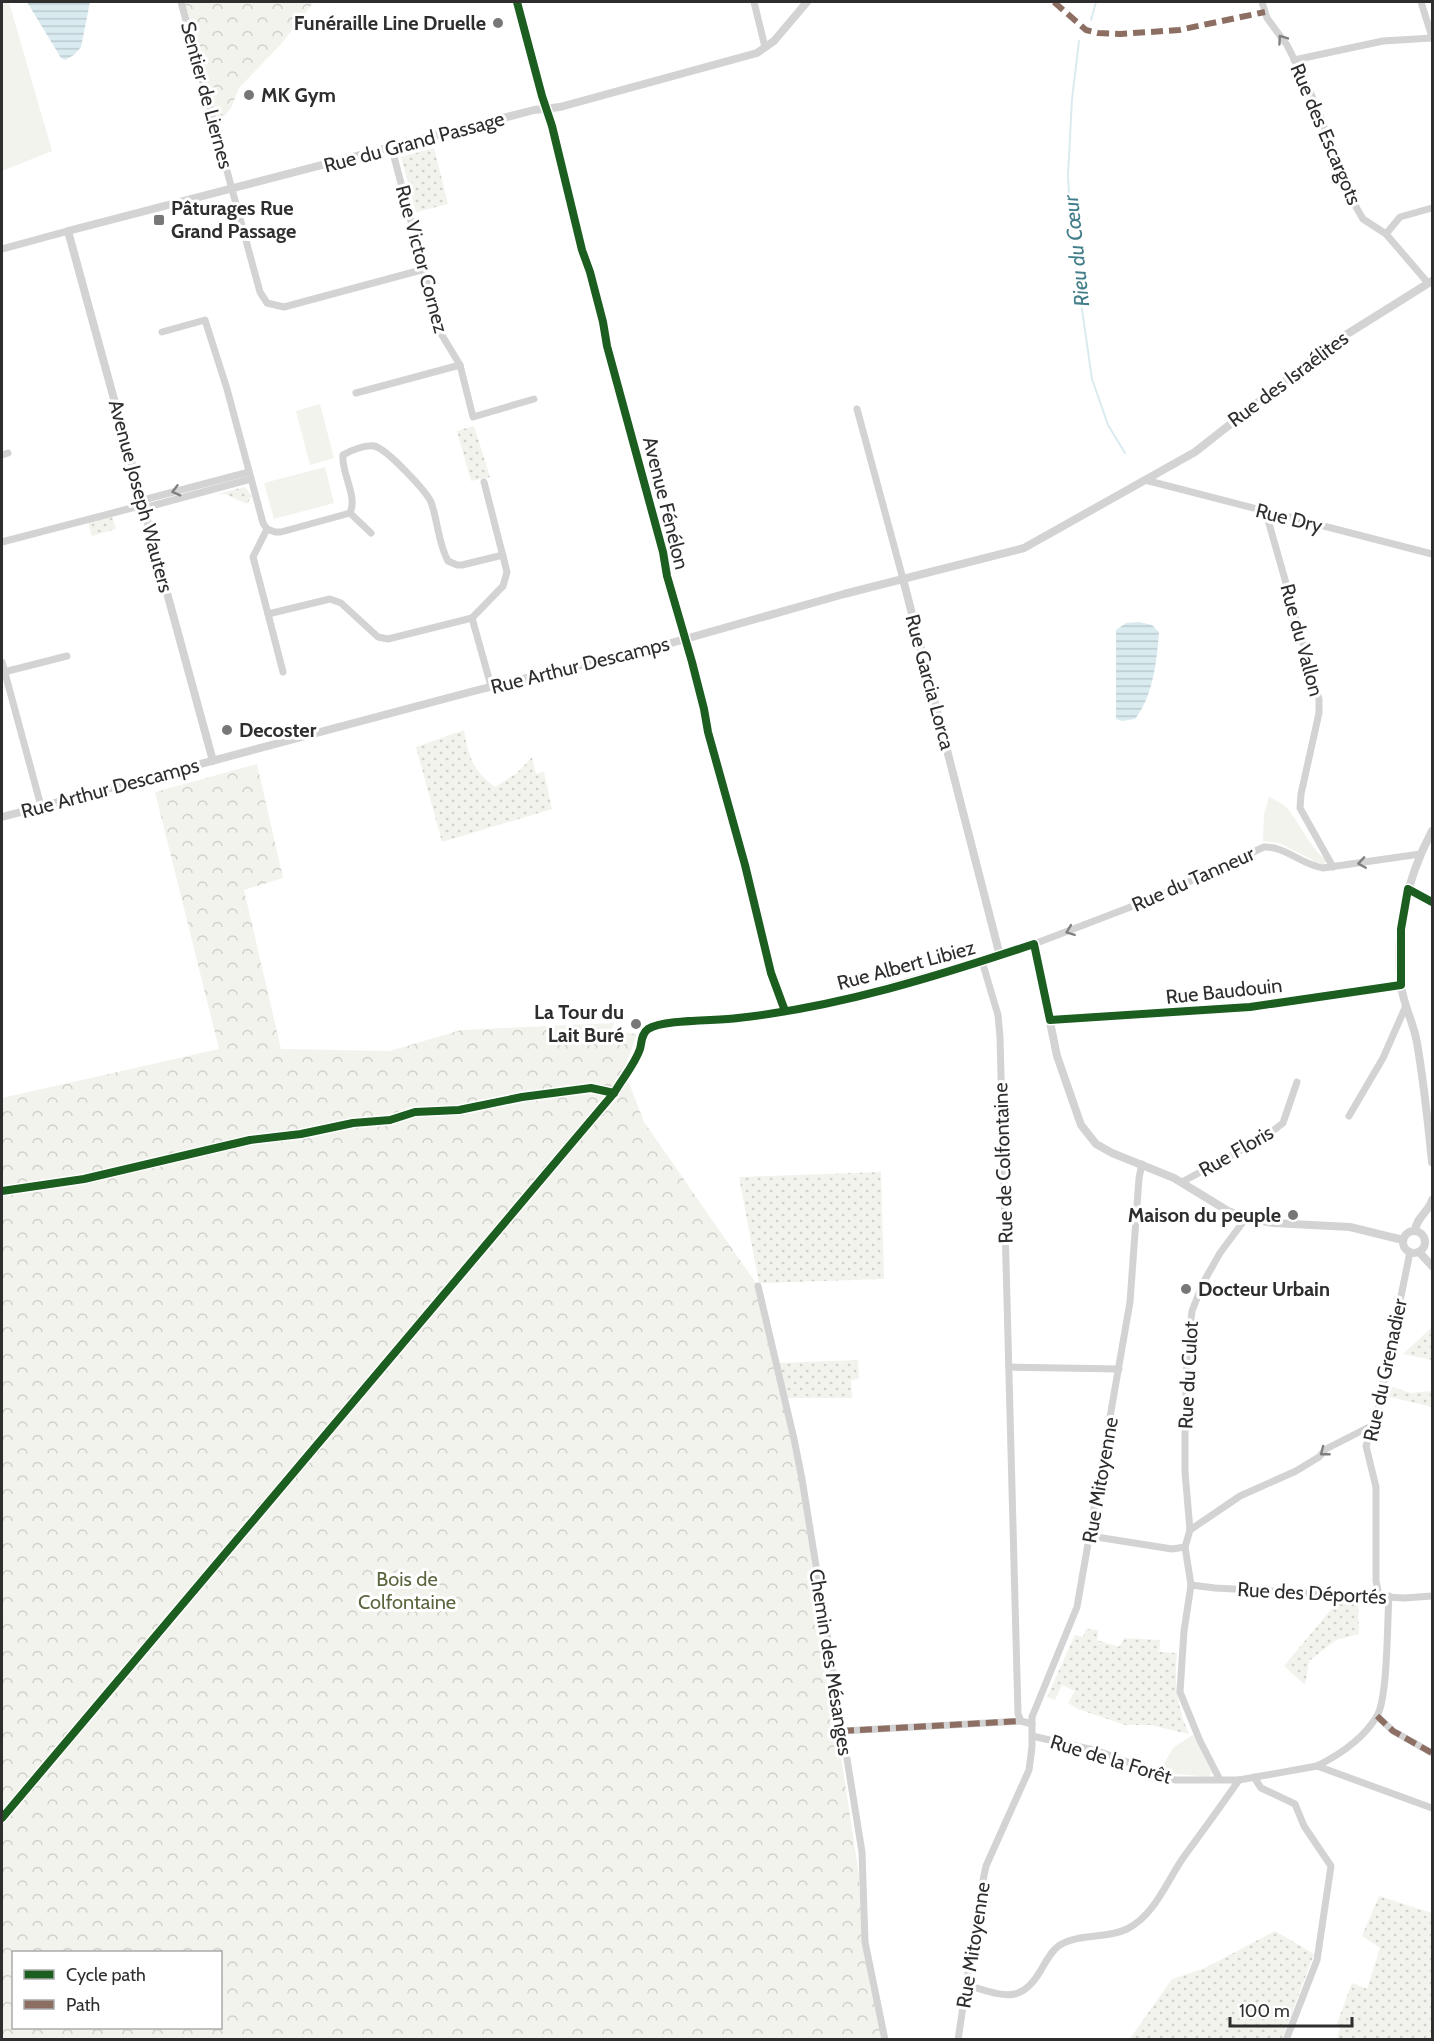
<svg xmlns="http://www.w3.org/2000/svg" width="1434" height="2041" font-family="Cabin,sans-serif">
<style>
.grass{fill:url(#grass-dots)}
.forest{fill:url(#forest-crowns);fill-rule:evenodd}
.park{fill:#f2f3ec}
.water{fill:url(#water-rules)}
.lines{fill:none;stroke-linecap:round;stroke-linejoin:round}
.stream{stroke:#daebf0;stroke-width:2}
.minor{stroke:#d3d3d3;stroke-width:7}
.tertiary{stroke:#d3d3d3;stroke-width:8}
.quiet{stroke:#8d6e63;stroke-width:6;stroke-dasharray:12 6;stroke-linecap:butt}
.cycleway-casing{stroke:#fff;stroke-width:11}
.cycleway{stroke:#1b5e20;stroke-width:8}
.oneway{stroke:#808080}
.poi-dot{fill:#777;stroke:#fff;stroke-width:2}
.labels{text-anchor:middle;dominant-baseline:central;stroke-width:6;stroke-linejoin:round;paint-order:stroke}
.poi-label{font-size:20px;font-weight:bold;fill:#2e2e2e;stroke:#fff;text-anchor:start}
.street-label{font-size:20px;fill:#2e2e2e;stroke:#fff}
.park-label{font-size:20px;fill:#59663e;stroke:#fff}
.water-label{font-size:21px;font-style:italic;fill:#427d8a;stroke:#fff}
</style>
<defs>
<pattern id="grass-dots" width="8" height="8" patternUnits="userSpaceOnUse" patternTransform="scale(1.5)"><rect width="8" height="8" fill="#f2f3ec"/><path d="M2 2h.1M6 6h.1" fill="none" stroke="#d0d1cb" stroke-width="1.8" stroke-linecap="round"/></pattern>
<pattern id="forest-crowns" width="20" height="18" patternUnits="userSpaceOnUse" patternTransform="scale(1.5)"><rect width="20" height="18" fill="#f2f3ec"/><path d="M2 6a3 3 0 1 1 6 0M12 15a3 3 0 1 1 6 0" fill="none" stroke="#d0d1cb"/></pattern>
<pattern id="water-rules" width="6" height="5" patternUnits="userSpaceOnUse" patternTransform="scale(1.5)"><rect width="6" height="5" fill="#daebf0"/><path d="M0 2.5h6" fill="none" stroke="#bbcace"/></pattern>
</defs>
<rect width="100%" height="100%" fill="#fff"/>
<!-- grass -->
<g class="grass">
<path d="M 434,148 L 448,204 L 416,212 L 401,157 Z"/>
<path d="M 474,426 L 490,477 L 471,481 L 457,431 Z"/>
<path d="M 245,487 L 252,496 L 247,504 L 225,494 L 218,494 Z"/>
<path d="M 112,516 L 116,529 L 92,536 L 88,522 Z"/>
<path d="M 464,730 C 468,756 473,771 495,787 L 517,773 L 532,757 L 536,774 L 544,772 L 552,809 L 442,842 L 416,747 Z"/>
<path d="M 881,1172 L 884,1279 L 759,1283 L 739,1177 Z"/>
<path d="M 1432,1327 L 1432,1360 L 1403,1354 Z"/>
<path d="M 858,1360 L 859,1379 L 851,1380 L 852,1398 L 785,1398 L 779,1363 Z"/>
<path d="M 1432,1385 L 1432,1407 L 1390,1397 L 1389,1386 L 1411,1393 L 1431,1391 Z"/>
<path d="M 1338,1601 L 1358,1603 L 1359,1634 L 1336,1640 L 1309,1661 L 1305,1685 L 1284,1666 Z"/>
<path d="M 1086,1629 L 1098,1630 L 1097,1640 L 1119,1647 L 1124,1638 L 1160,1640 L 1159,1652 L 1177,1653 C 1174,1682 1177,1707 1189,1734 L 1150,1725 L 1125,1725 L 1078,1709 L 1068,1703 L 1075,1691 L 1062,1685 L 1055,1700 L 1047,1697 L 1075,1635 L 1083,1637 Z"/>
<path d="M 1379,1896 L 1432,1913 L 1432,2039 L 1337,2038 L 1340,2028 L 1336,2026 L 1352,1983 L 1367,1989 L 1380,1948 L 1362,1936 Z"/>
<path d="M 1275,1931 L 1314,1954 L 1282,2039 L 1129,2040 L 1172,1979 L 1205,1968 Z"/>
</g>
<!-- forest -->
<g class="forest">
<path d="M 181,2 L 314,2 L 282,43 L 239,88 L 231,108 L 221,120 L 213,116 Z"/>
<path d="M 257,764 L 283,878 L 244,890 L 281,1049 L 390,1051 L 461,1030 L 614,1023 L 611,1031 L 637,1034 L 624,1070 L 644,1122 L 758,1286 L 799,1480 L 859,1875 L 863,1943 L 884,2039 L 2,2039 L 2,1098 L 219,1049 L 155,792 ZM 14,1952 L 220,1952 L 220,2028 L 14,2028 Z"/>
</g>
<!-- park -->
<g class="park">
<path d="M 2,2 L 9,2 L 52,151 L 2,171 Z"/>
<path d="M 320,404 L 334,458 L 310,465 L 296,411 Z"/>
<path d="M 325,467 L 334,503 L 274,519 L 264,483 Z"/>
<path d="M 1269,797 C 1275,800 1282,803 1286,807 C 1298,820 1314,854 1327,860 L 1324,865 L 1312,863 L 1313,860 L 1279,843 L 1263,841 L 1264,815 Z"/>
<path d="M 1193,1735 L 1212,1773 L 1208,1777 L 1159,1772 L 1174,1747 Z"/>
</g>
<!-- water -->
<g class="water">
<path d="M 27,2 L 90,2 L 81,47 L 74,55 L 65,60 L 61,58 Z"/>
<path d="M 1139,622 L 1152,625 L 1159,632 C 1157,660 1153,696 1135,719 L 1122,721 L 1116,719 L 1116,630 L 1126,623 Z"/>
</g>
<g class="lines">
<!-- stream -->
<g class="stream">
<path d="M 1091,20 L 1096,2"/>
<path d="M 1079,41 L 1072,99 L 1068,175 L 1071,233 L 1092,379 L 1108,425 L 1125,453"/>
</g>
<!-- minor -->
<g class="minor">
<path d="M 181,2 L 260,292 L 267,303 L 284,307 L 425,269"/>
<path d="M 754,2 L 765,47"/>
<path d="M 1262,2 L 1267,18 L 1287,45 L 1307,85 L 1319,112 L 1341,181 L 1363,219 L 1386,234 L 1428,283"/>
<path d="M 1421,2 L 1432,37"/>
<path d="M 1294,60 L 1383,41 L 1432,38"/>
<path d="M 392,149 L 440,332 L 460,365 L 473,417 L 534,399"/>
<path d="M 1386,234 L 1400,217 L 1432,208"/>
<path d="M 2,249 L 68,231"/>
<path d="M 162,332 L 205,320 L 227,389 L 263,523 L 267,529"/>
<path d="M 356,393 L 460,365"/>
<path d="M 857,409 L 903,579"/>
<path d="M 2,455 L 8,453"/>
<path d="M 1145,480 L 1432,554"/>
<path d="M 484,482 L 507,572 L 503,586 L 472,618 L 491,686"/>
<path d="M 143,500 L 249,472"/>
<path d="M 144,508 L 251,479"/>
<path d="M 350,513 L 371,533"/>
<path d="M 1266,513 L 1319,699 L 1319,713 L 1301,794 L 1300,808 L 1333,867"/>
<path d="M 267,529 L 275,532 L 281,532 L 350,513 C 358,496 341,473 343,455 C 351,450 365,445 374,446 C 386,448 426,491 431,502 C 438,521 438,543 448,561 L 457,565 L 462,565 L 503,555"/>
<path d="M 267,529 L 253,557 L 268,614 L 330,599 L 341,603 L 378,637 L 388,639 L 472,618"/>
<path d="M 2,542 L 143,505"/>
<path d="M 268,614 L 283,672"/>
<path d="M 2,662 L 41,806"/>
<path d="M 4,672 L 67,656"/>
<path d="M 1408,889 L 1432,902"/>
<path d="M 1034,944 L 1154,898 L 1264,847 C 1285,846 1302,865 1323,868 L 1420,854"/>
<path d="M 982,961 L 998,1015 L 1000,1037 L 1018,1714 L 1021,1721 L 1032,1724"/>
<path d="M 1050,1020 L 1250,1007 L 1401,985"/>
<path d="M 639,1051 L 644,1033 L 660,1024 L 711,1021 L 785,1011"/>
<path d="M 1349,1116 L 1383,1058 L 1405,1008"/>
<path d="M 1182,1182 L 1265,1137 L 1283,1123 L 1297,1082"/>
<path d="M 758,1286 L 794,1439 L 802,1479 L 862,1852 L 865,1942 L 885,2040"/>
<path d="M 1009,1367 L 1119,1369"/>
<path d="M 1190,1530 L 1240,1496 L 1296,1471 L 1319,1457 L 1326,1449 L 1375,1424"/>
<path d="M 1090,1536 L 1172,1549 L 1185,1547"/>
<path d="M 1191,1585 L 1215,1588 L 1404,1598 L 1432,1596"/>
<path d="M 1379,1596 L 1376,1581 L 1376,1487 L 1366,1446 L 1376,1419 L 1410,1252"/>
<path d="M 1377,1716 L 1393,1731 L 1432,1753"/>
<path d="M 842,1731 L 1021,1721"/>
<path d="M 1032,1736 L 1098,1751 L 1175,1780 L 1239,1780 L 1317,1766 L 1432,1808"/>
<path d="M 1317,1766 C 1339,1755 1364,1738 1377,1716 C 1388,1697 1387,1623 1389,1596"/>
<path d="M 1254,1777 L 1261,1788 L 1295,1804 L 1304,1826 L 1331,1866 L 1317,1960 L 1286,2040"/>
<path d="M 1219,1778 L 1200,1741 L 1180,1692 L 1184,1631 L 1191,1585 L 1185,1547 L 1190,1530 L 1185,1472 L 1185,1432 L 1187,1351 L 1192,1311 L 1203,1283 L 1220,1253 L 1246,1218"/>
<path d="M 966,1985 C 1000,1994 1020,2007 1041,1970 C 1046,1961 1052,1950 1060,1945 C 1080,1933 1107,1939 1127,1929 C 1154,1916 1167,1881 1183,1858 C 1202,1832 1221,1806 1239,1780"/>
<path d="M 958,2040 L 979,1899 L 986,1866 L 1029,1770 L 1032,1747 L 1032,1717 L 1077,1607 L 1130,1302 L 1139,1178 L 1142,1164"/>
</g>
<!-- tertiary -->
<g class="tertiary">
<path d="M 517,2 L 542,96 L 552,126 L 582,250 L 590,272 L 603,322 L 607,346 L 663,552 L 667,576 L 692,662 L 704,709 L 708,732 L 745,865 L 771,973 L 785,1011 C 821,1007 857,996 892,986 C 940,973 987,960 1034,944 L 1057,1056 L 1081,1125 L 1096,1144 L 1112,1153 L 1174,1178 L 1228,1211 L 1246,1218 L 1273,1223 L 1350,1227 L 1403,1240"/>
<path d="M 903,579 L 1000,956"/>
<path d="M 213,761 L 68,231 L 534,110 L 560,107 L 757,53 L 774,41 L 807,2"/>
<path d="M 2,817 L 474,691 L 671,643 L 844,594 L 1024,548 L 1195,452 L 1336,341 L 1432,281"/>
<path d="M 1432,831 C 1407,878 1394,933 1401,986 C 1404,1006 1414,1024 1417,1043 C 1424,1083 1428,1122 1432,1162"/>
<circle cx="1414" cy="1242" r="11"/>
<path d="M 1415,1231 C 1416,1217 1429,1212 1432,1200"/>
<path d="M 1419,1252 L 1432,1266"/>
</g>
<!-- quiet -->
<g class="quiet">
<path d="M 1054,2 L 1086,30 L 1098,33 L 1120,34 L 1179,30 L 1265,12"/>
<path d="M 1377,1716 L 1393,1731 L 1432,1753"/>
<path d="M 842,1731 L 1021,1721"/>
</g>
<!-- cycleway casing -->
<g class="cycleway-casing">
<g id="cycleway">
<path d="M 517,2 L 542,96 L 552,126 L 582,250 L 590,272 L 603,322 L 607,346 L 663,552 L 667,576 L 692,662 L 704,709 L 708,732 L 745,865 L 771,973 L 785,1011"/>
<path d="M 2,1191 L 84,1179 L 250,1140 L 301,1134 L 353,1123 L 390,1120 L 415,1112 L 459,1110 L 522,1097 L 591,1088 L 614,1093"/>
<path d="M 2,1818 L 614,1093 C 622,1079 635,1064 640,1049 C 642,1042 641,1034 648,1029 C 664,1019 717,1021 738,1018 C 839,1007 938,976 1034,944 L 1050,1020 L 1250,1007 L 1401,985 L 1401,929 L 1408,889 L 1432,902"/>
</g>
</g>
<!-- cycleway -->
<use href="#cycleway" class="cycleway"/>
</g>
<!-- one-way arrows -->
<defs><path id="oneway-chevron" d="M-2-3.5L2.5 0L-2 3.5" fill="none" stroke-width="1.6" stroke-linecap="round" stroke-linejoin="round" transform="scale(1.5)"/></defs>
<g class="oneway">
<use href="#oneway-chevron" transform="translate(1282 39) rotate(-125)"/>
<use href="#oneway-chevron" transform="translate(176 491) rotate(165)"/>
<use href="#oneway-chevron" transform="translate(1362 863) rotate(171)"/>
<use href="#oneway-chevron" transform="translate(1070 931) rotate(159)"/>
<use href="#oneway-chevron" transform="translate(1324 1452) rotate(142)"/>
</g>
<!-- markers -->
<g class="poi-dot">
<circle cx="498" cy="23" r="6"/>
<circle cx="249" cy="95" r="6"/>
<rect x="153" y="214" width="12" height="12" rx="3"/>
<circle cx="227" cy="730" r="6"/>
<circle cx="636" cy="1024" r="6"/>
<circle cx="1293" cy="1215" r="6"/>
<circle cx="1186" cy="1289" r="6"/>
</g>
<g class="labels">
<!-- poi labels -->
<g class="poi-label">
<text x="486" y="23" text-anchor="end">Funéraille Line Druelle</text>
<text x="261" y="95">MK Gym</text>
<text x="171" y="208">Pâturages Rue<tspan x="171" dy="23">Grand Passage</tspan></text>
<text x="239" y="730">Decoster</text>
<text x="624" y="1012" text-anchor="end">La Tour du<tspan x="624" dy="23">Lait Buré</tspan></text>
<text x="1281" y="1215" text-anchor="end">Maison du peuple</text>
<text x="1198" y="1289">Docteur Urbain</text>
</g>
<!-- street labels -->
<g class="street-label">
<text transform="translate(207 95) rotate(75)">Sentier de Liernes</text>
<text transform="translate(1326 134) rotate(67)">Rue des Escargots</text>
<text transform="translate(414 142) rotate(-15)">Rue du Grand Passage</text>
<text transform="translate(422 259) rotate(75)">Rue Victor Cornez</text>
<text transform="translate(1288 379) rotate(-37)">Rue des Israélites</text>
<text transform="translate(141 496) rotate(75)">Avenue Joseph Wauters</text>
<text transform="translate(666 503) rotate(76)">Avenue Fénélon</text>
<text transform="translate(1289 518) rotate(14)">Rue Dry</text>
<text transform="translate(1302 640) rotate(75)">Rue du Vallon</text>
<text transform="translate(580 665) rotate(-14)">Rue Arthur Descamps</text>
<text transform="translate(930 682) rotate(75)">Rue Garcia Lorca</text>
<text transform="translate(110 788) rotate(-15)">Rue Arthur Descamps</text>
<text transform="translate(1193 879) rotate(-24)">Rue du Tanneur</text>
<text transform="translate(906 965) rotate(-15)">Rue Albert Libiez</text>
<text transform="translate(1224 991) rotate(-6)">Rue Baudouin</text>
<text transform="translate(1236 1151) rotate(-30)">Rue Floris</text>
<text transform="translate(1003 1163) rotate(-92)">Rue de Colfontaine</text>
<text transform="translate(1385 1370) rotate(-78)">Rue du Grenadier</text>
<text transform="translate(1188 1375) rotate(-87)">Rue du Culot</text>
<text transform="translate(1100 1480) rotate(-80)">Rue Mitoyenne</text>
<text transform="translate(1312 1593) rotate(3)">Rue des Déportés</text>
<text transform="translate(831 1662) rotate(81)">Chemin des Mésanges</text>
<text transform="translate(1111 1759) rotate(17)">Rue de la Forêt</text>
<text transform="translate(973 1945) rotate(-81)">Rue Mitoyenne</text>
</g>
<!-- park labels -->
<g class="park-label">
<text x="407" y="1579">Bois de<tspan x="407" dy="23">Colfontaine</tspan></text>
</g>
<!-- water labels -->
<g class="water-label">
<text transform="translate(1076 251) rotate(-96)">Rieu du Cœur</text>
</g>
</g>
<!-- border -->
<rect width="1434" height="2041" fill="none" stroke="#2e2e2e" stroke-width="6"/>
<!-- legend -->
<rect x="12" y="1951" width="210" height="78" fill="#ffffff" stroke="#ababab" stroke-width="1.5"/>
<rect x="24" y="1970" width="30" height="9" fill="#1b5e20" stroke="#ababab" stroke-width="1.5"/>
<text x="66" y="1981" font-size="18" fill="#2e2e2e">Cycle path</text>
<rect x="24" y="2000" width="30" height="9" fill="#8d6e63" stroke="#ababab" stroke-width="1.5"/>
<text x="66" y="2011" font-size="18" fill="#2e2e2e">Path</text>
<!-- scale -->
<path d="M1230 2017v9h122v-9" fill="none" stroke="#2e2e2e" stroke-width="3"/>
<text x="1239" y="2017" font-size="18" fill="#2e2e2e" stroke="#ffffff" stroke-width="4.5" paint-order="stroke">100 m</text>
</svg>
